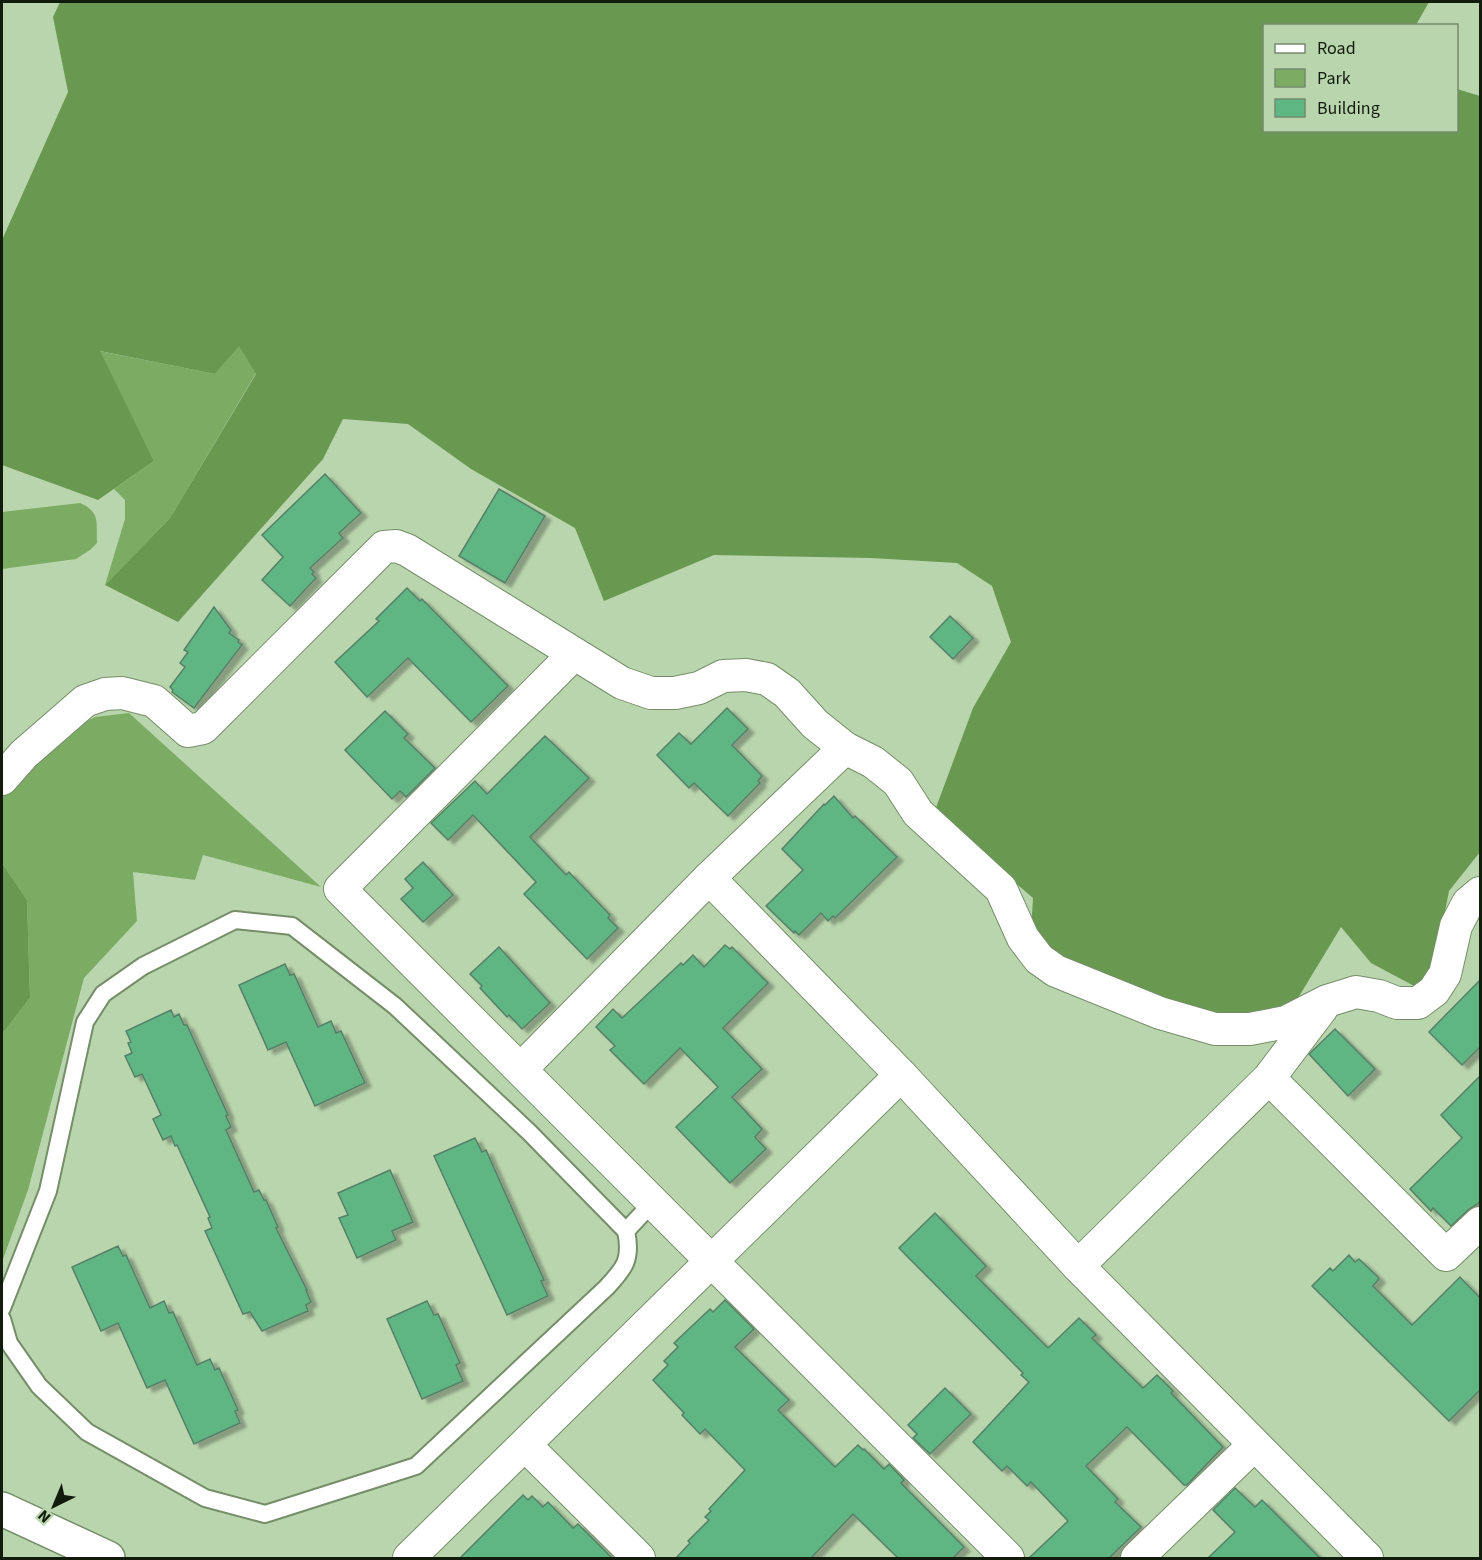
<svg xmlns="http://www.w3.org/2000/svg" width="1482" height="1560" font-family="'Source Sans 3',sans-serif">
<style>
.green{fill:#7cac64}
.forest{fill:#699950}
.building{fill:#5eb682;stroke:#578066;stroke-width:1.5;filter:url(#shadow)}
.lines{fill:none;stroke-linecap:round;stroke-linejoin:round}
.service-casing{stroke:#758e69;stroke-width:20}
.minor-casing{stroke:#758e69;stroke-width:34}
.tertiary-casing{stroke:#758e69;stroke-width:36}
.service{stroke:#fff;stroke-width:16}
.minor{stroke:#fff;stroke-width:32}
.tertiary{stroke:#fff;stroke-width:33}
</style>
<defs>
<filter id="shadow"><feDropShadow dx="6" dy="4" stdDeviation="1.5" flood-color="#0004"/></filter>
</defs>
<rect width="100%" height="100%" fill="#b9d5ad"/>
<!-- green -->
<g class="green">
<path d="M 239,345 L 256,373 L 170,518 L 105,585 L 125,519 L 125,500 L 114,489 L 154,461 L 99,351 L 215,374 Z"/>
<path d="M 80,503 C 101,512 96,523 97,543 L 90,550 L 76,559 L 2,569 L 2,512 Z"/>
<path d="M 129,713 L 321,887 L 203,855 L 195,880 L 133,872 L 137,921 L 84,978 L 28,1190 L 2,1262 L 2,1034 L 30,998 L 27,900 L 2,863 L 2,798 L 33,758 L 73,728 L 95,717 Z"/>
</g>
<!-- forest -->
<g class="forest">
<path d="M 60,2 L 1429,2 L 1416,25 L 1264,26 L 1264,130 L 1456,130 L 1457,89 L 1480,96 L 1480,852 L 1449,891 L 1434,967 L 1416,987 L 1371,963 L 1341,927 L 1295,1003 L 1243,1018 L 1185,1012 L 1071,966 L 1031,931 L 1033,898 L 934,813 L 973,708 L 1011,642 L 992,586 L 957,563 L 871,558 L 714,555 L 604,601 L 575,528 L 471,469 L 408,424 L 343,419 L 323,459 L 178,622 L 105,585 L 170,518 L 256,374 L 239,346 L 215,374 L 100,351 L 154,461 L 98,500 L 2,465 L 2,240 L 68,92 L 53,17 Z"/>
<path d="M 2,863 L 27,900 L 30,998 L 2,1034 Z"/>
</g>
<!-- building -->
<g class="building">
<path d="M 325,474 L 361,513 L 339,533 L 343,538 L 310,568 L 314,572 L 312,574 L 316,578 L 290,606 L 262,580 L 283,557 L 262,535 Z"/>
<path d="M 499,489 L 545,516 L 505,583 L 459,556 Z"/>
<path d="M 407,588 L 420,601 L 422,599 L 508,686 L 471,722 L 408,658 L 367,697 L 335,662 L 379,621 L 376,619 Z"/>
<path d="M 214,607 L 231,630 L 229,633 L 239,640 L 238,642 L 242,645 L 194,708 L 172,692 L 173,690 L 170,687 L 185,667 L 180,663 L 188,652 L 184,650 Z"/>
<path d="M 950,616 L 973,638 L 953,659 L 930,637 Z"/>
<path d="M 727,708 L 748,729 L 732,745 L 762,776 L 758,781 L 760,783 L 728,816 L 694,783 L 689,788 L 657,755 L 679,733 L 691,744 Z"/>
<path d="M 385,711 L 408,734 L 404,738 L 435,768 L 406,797 L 400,791 L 392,799 L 345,750 Z"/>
<path d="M 545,736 L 589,778 L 530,837 L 566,875 L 569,872 L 610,915 L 608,918 L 618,928 L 587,959 L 524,894 L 536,882 L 473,815 L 448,840 L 431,823 L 475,781 L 487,794 Z"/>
<path d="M 834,796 L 853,818 L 855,816 L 897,857 L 835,918 L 833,916 L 828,921 L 821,913 L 799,935 L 795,931 L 794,933 L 766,906 L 803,870 L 782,849 L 824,804 L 825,805 Z"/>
<path d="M 423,862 L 453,895 L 423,922 L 401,899 L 413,888 L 405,879 Z"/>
<path d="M 725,945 L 730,949 L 732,947 L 768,983 L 723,1028 L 762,1069 L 732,1097 L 762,1129 L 755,1137 L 766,1149 L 730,1183 L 676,1127 L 718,1087 L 680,1048 L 644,1084 L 610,1050 L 615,1046 L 596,1027 L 613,1009 L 622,1018 L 681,963 L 683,965 L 693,955 L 704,967 Z"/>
<path d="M 499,947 L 550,1003 L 522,1029 L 509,1015 L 507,1017 L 480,988 L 482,986 L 470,974 Z"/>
<path d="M 285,964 L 290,975 L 294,974 L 318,1027 L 331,1021 L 336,1033 L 341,1031 L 365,1083 L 315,1106 L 286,1042 L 268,1050 L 239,985 Z"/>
<path d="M 1480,980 L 1480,1047 L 1462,1065 L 1429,1032 Z"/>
<path d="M 171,1010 L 174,1017 L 179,1014 L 184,1025 L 187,1025 L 228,1115 L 226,1116 L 231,1127 L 226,1130 L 254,1192 L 259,1190 L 264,1200 L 266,1200 L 278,1227 L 276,1228 L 307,1290 L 306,1290 L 311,1302 L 306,1305 L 308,1311 L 262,1331 L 250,1312 L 243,1314 L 205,1231 L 212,1228 L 208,1218 L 210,1217 L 177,1145 L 175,1146 L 171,1136 L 163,1140 L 153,1119 L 161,1115 L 142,1074 L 135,1077 L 125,1056 L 132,1053 L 128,1043 L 131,1042 L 126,1031 Z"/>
<path d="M 1335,1029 L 1375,1069 L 1348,1096 L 1309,1054 Z"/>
<path d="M 1480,1076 L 1480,1202 L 1468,1210 L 1451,1226 L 1433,1208 L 1431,1211 L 1410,1189 L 1462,1138 L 1441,1115 Z"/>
<path d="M 475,1138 L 482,1152 L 486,1150 L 544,1280 L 541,1281 L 548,1296 L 507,1315 L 434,1156 Z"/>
<path d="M 390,1170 L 413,1222 L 392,1231 L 396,1240 L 357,1258 L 339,1218 L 348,1215 L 338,1193 Z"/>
<path d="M 935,1213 L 986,1266 L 976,1276 L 1048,1348 L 1079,1318 L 1096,1335 L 1092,1338 L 1143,1388 L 1157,1375 L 1173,1391 L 1171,1393 L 1223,1447 L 1187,1485 L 1184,1485 L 1127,1427 L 1086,1466 L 1118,1499 L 1115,1502 L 1141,1527 L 1109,1558 L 1029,1558 L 1068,1521 L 1031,1482 L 1027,1486 L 1007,1466 L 1002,1471 L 973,1442 L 1029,1382 L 1021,1375 L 1023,1373 L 899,1248 Z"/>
<path d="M 118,1246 L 123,1256 L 126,1255 L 150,1308 L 164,1301 L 169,1313 L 173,1312 L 197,1365 L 210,1359 L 215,1370 L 219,1368 L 238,1410 L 235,1411 L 240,1423 L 194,1444 L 165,1380 L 147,1388 L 118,1323 L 101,1331 L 72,1267 Z"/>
<path d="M 1349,1255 L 1355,1262 L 1359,1259 L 1377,1276 L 1379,1279 L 1373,1286 L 1412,1325 L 1460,1277 L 1480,1298 L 1480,1390 L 1449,1421 L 1312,1286 L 1330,1268 L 1333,1271 Z"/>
<path d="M 725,1300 L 754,1329 L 735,1347 L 789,1400 L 778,1410 L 835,1467 L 858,1445 L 863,1450 L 864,1449 L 884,1469 L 889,1464 L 904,1480 L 901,1483 L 964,1547 L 953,1558 L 898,1558 L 853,1514 L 811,1558 L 676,1558 L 690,1543 L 688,1541 L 709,1520 L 705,1517 L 711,1511 L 709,1509 L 745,1470 L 705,1429 L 700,1434 L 682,1415 L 684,1413 L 653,1380 L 668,1365 L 664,1361 L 678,1347 L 674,1343 L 710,1309 L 713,1312 Z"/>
<path d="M 427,1301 L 434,1315 L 438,1314 L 460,1363 L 456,1365 L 463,1381 L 422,1399 L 387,1319 Z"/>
<path d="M 945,1388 L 971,1414 L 930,1454 L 913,1438 L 917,1434 L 908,1425 Z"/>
<path d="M 1235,1488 L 1255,1507 L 1262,1500 L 1320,1558 L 1208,1558 L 1235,1532 L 1213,1510 Z"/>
<path d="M 523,1495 L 528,1500 L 532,1496 L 543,1507 L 548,1502 L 573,1528 L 578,1524 L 612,1558 L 460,1558 Z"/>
</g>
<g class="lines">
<!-- service casing -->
<g class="service-casing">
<g id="service">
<path d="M 626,1231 L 653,1202"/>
<path d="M 2,1308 L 48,1191 L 85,1022 L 103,994 L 143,966 L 235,920 L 292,926 L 395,1006 L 529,1132 L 626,1231 C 632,1259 625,1268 606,1288 L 416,1466 L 265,1514 L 205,1498 L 87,1432 L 39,1386 L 9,1343 L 2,1319"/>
</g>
</g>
<!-- minor casing -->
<g class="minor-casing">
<g id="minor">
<path d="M 574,654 L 340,889 L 1008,1558"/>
<path d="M 2,779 L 24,754 L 85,701 L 105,694 L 122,693 L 154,701 L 188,731 L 203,728 L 384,547 L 396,546 L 407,550 L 622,683 L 651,693 L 675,693 L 699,688 L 723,676 L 746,675 L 767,679 L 787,693 L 815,724 L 845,748 L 873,762 L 898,782 L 918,813 L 1001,889 L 1023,938 L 1039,959 L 1056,971 L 1160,1013 L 1215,1029 L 1250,1029 L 1286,1022 L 1327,1001 L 1356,992 L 1379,996 L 1397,1003 L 1418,1003 L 1434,991 L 1445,974 L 1456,926 L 1468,903 L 1480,893"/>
<path d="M 709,878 L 901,1075 L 1078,1266 L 1367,1558"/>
<path d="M 521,1069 L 709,878 L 845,748"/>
<path d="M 1269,1078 L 1446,1255 L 1480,1223"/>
<path d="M 1078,1266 L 1269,1078 L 1322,1008"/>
<path d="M 525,1445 L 639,1558"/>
<path d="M 409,1558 L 901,1075"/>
<path d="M 1137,1558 L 1254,1445"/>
</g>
</g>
<!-- tertiary casing -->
<g class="tertiary-casing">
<path id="tertiary" d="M 2,1509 L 108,1558"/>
</g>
<!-- service -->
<use href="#service" class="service"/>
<!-- minor -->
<use href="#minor" class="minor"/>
<!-- tertiary -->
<use href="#tertiary" class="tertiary"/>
</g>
<!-- border -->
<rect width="1482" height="1560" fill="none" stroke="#121c0d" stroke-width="6"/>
<!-- legend -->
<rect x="1263" y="24" width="195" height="108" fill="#b9d5ad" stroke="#768b6d" stroke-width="1.5"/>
<rect x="1275" y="44" width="30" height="9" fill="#ffffff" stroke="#768b6d" stroke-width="1.5"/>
<text x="1317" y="54" font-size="18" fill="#121c0d">Road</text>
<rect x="1275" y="69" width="30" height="18" fill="#7cac64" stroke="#768b6d" stroke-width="1.5"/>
<text x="1317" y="84" font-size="18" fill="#121c0d">Park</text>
<rect x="1275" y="99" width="30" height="18" fill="#5eb682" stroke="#768b6d" stroke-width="1.5"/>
<text x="1317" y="114" font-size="18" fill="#121c0d">Building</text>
<!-- north arrow -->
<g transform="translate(54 1506) rotate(223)" stroke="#b9d5ad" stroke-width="4.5" paint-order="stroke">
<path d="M0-4.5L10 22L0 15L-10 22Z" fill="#121c0d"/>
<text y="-9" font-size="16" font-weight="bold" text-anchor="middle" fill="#121c0d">N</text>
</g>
</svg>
